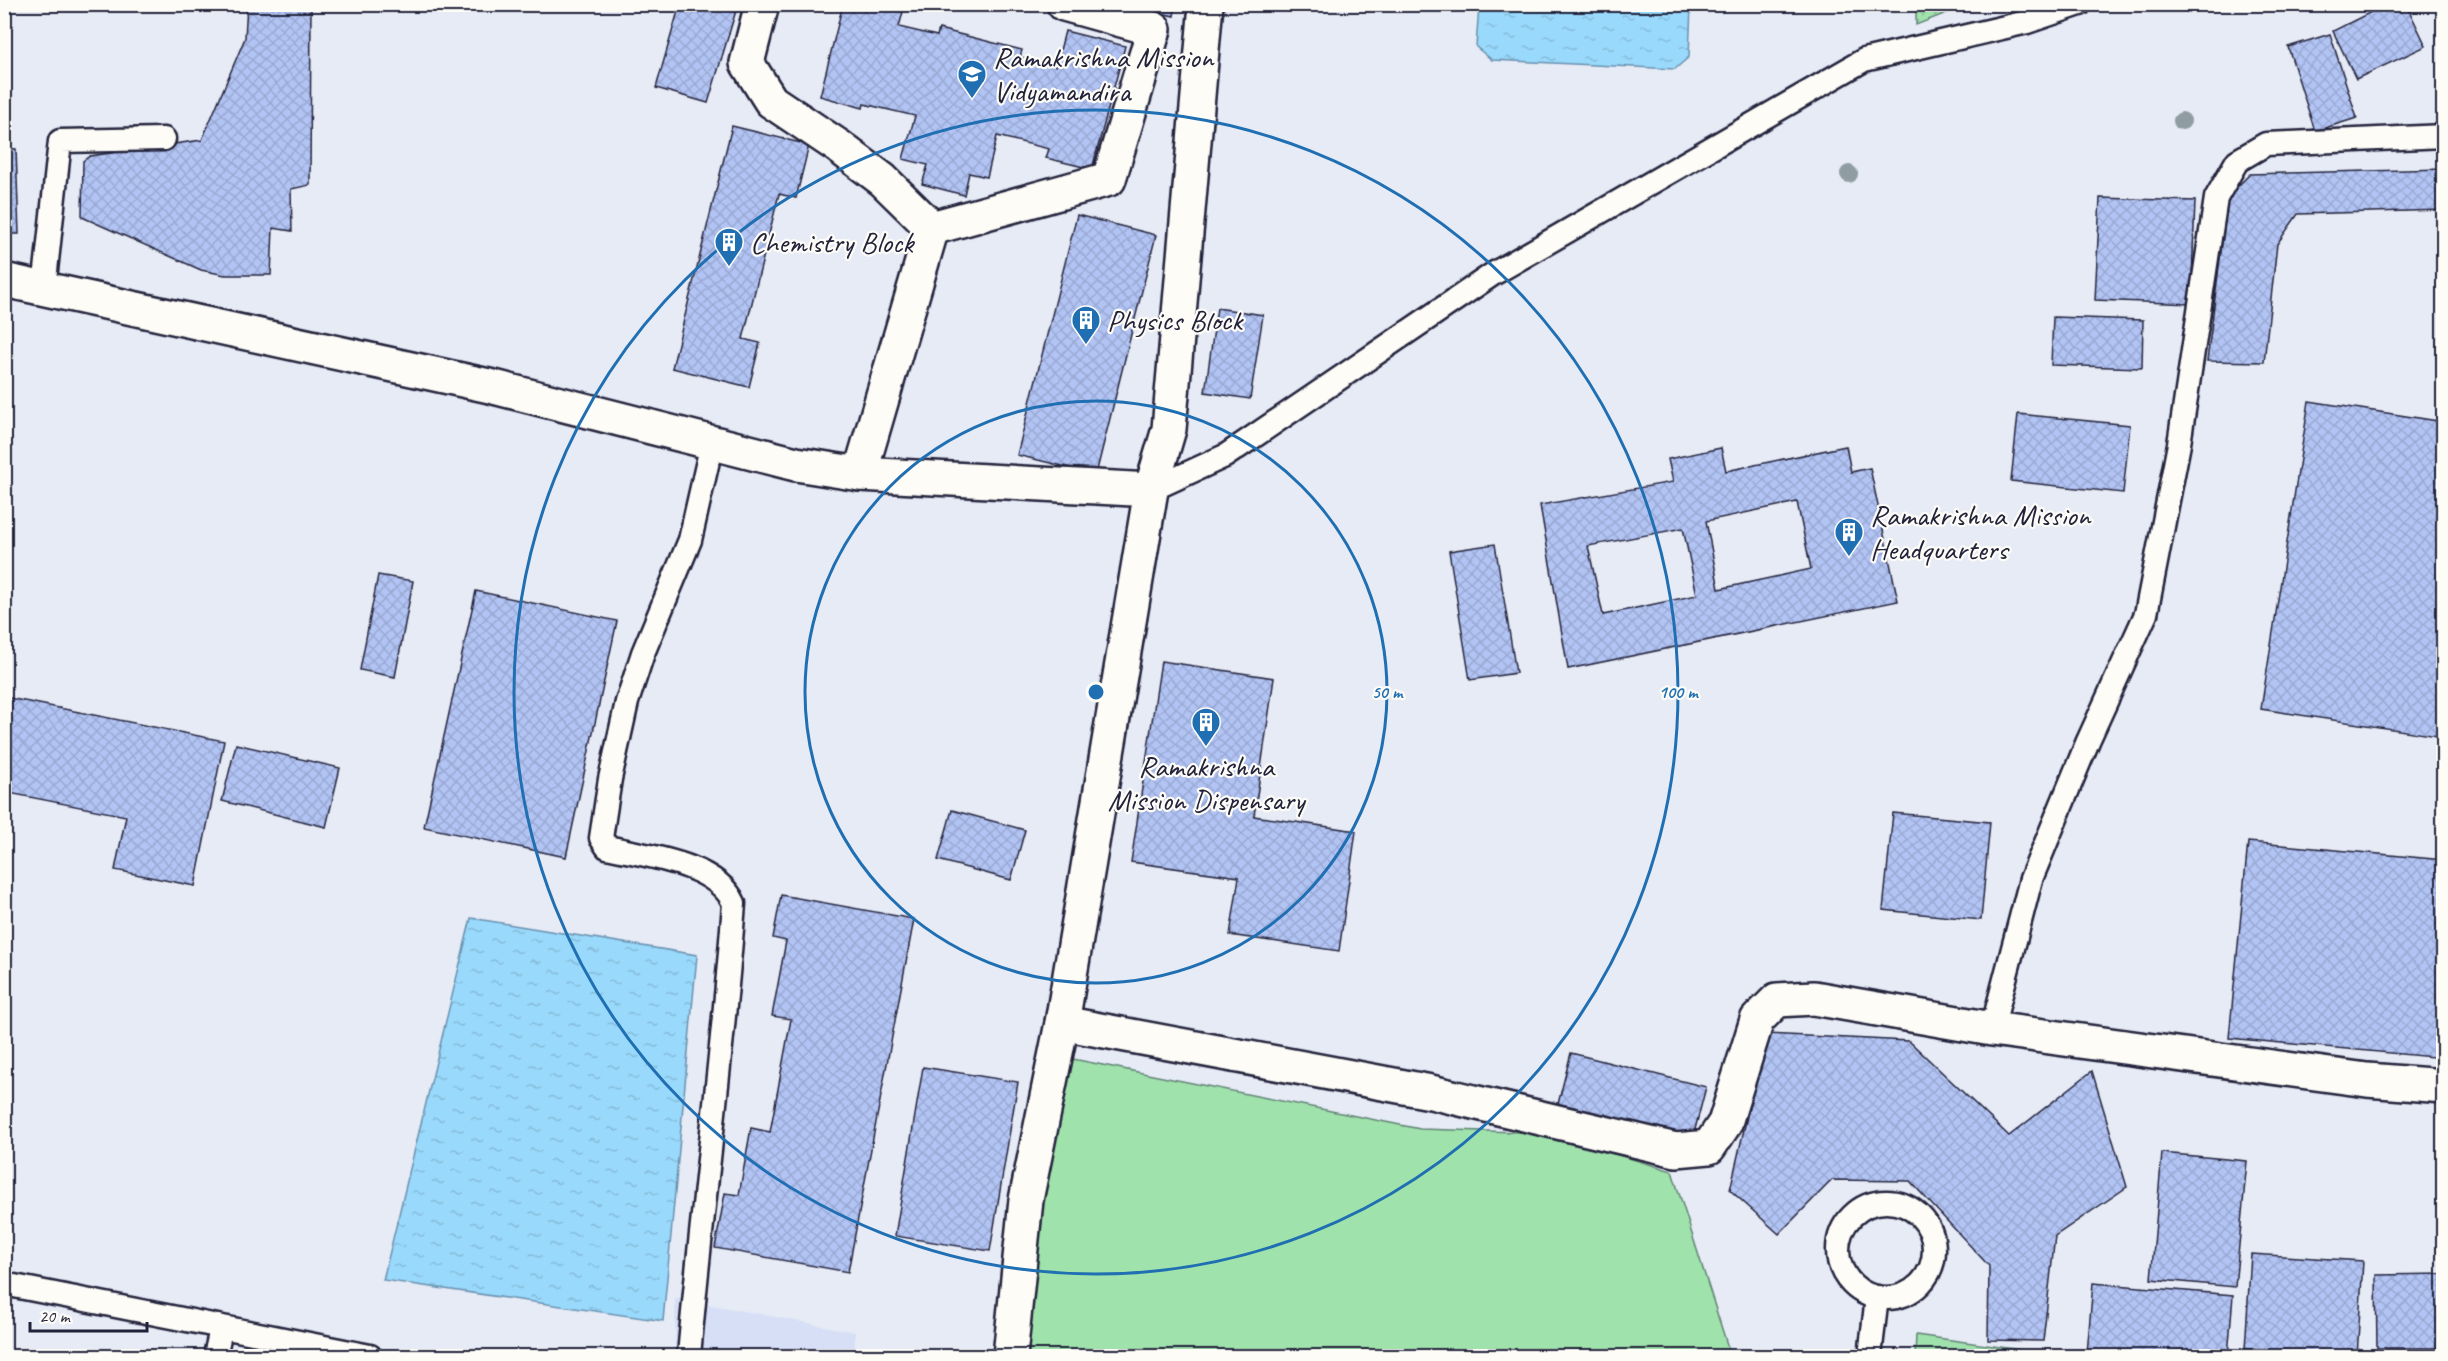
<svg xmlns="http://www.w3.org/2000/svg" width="2448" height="1361" font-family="Caveat,sans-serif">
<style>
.built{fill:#d6dff5}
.garden{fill:url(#garden-dots);stroke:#618274;stroke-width:1.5}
.pitch{fill:#a0e2ac;stroke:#618274;stroke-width:1.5}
.water{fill:url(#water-ripples);stroke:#6990ae;stroke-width:1.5}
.building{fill:url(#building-cross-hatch);stroke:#22223b;stroke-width:1.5;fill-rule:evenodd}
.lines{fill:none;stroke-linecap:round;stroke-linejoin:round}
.lane-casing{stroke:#22223b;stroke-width:27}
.street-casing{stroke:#22223b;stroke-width:38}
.lane{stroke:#fdfcf7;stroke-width:22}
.street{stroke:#fdfcf7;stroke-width:33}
.tree{fill:#8f9ca2}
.ring{fill:none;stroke:#1f6fb2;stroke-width:3}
.labels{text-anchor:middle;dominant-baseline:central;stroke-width:4.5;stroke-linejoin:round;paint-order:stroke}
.poi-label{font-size:30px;fill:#22223b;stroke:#fdfcf7;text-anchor:start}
.centre{fill:#1f6fb2;stroke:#fdfcf7;stroke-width:3}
.ring-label{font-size:18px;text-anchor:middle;font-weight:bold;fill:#1f6fb2;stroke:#fdfcf7;stroke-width:4.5;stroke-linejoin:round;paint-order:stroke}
</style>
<defs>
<pattern id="garden-dots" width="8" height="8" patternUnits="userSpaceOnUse" patternTransform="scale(1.5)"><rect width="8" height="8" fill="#a0e2ac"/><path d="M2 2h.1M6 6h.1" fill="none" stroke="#8ac295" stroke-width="1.8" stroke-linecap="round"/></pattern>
<pattern id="water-ripples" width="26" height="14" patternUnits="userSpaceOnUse" patternTransform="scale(1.5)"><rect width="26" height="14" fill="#99d9fb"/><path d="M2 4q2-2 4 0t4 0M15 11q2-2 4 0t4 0" fill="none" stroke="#84bad8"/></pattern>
<pattern id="building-cross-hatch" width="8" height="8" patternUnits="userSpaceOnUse" patternTransform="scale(1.5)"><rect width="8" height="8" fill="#b2c4f4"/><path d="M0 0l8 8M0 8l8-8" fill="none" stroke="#99a8d2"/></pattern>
</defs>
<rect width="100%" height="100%" fill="#e6ebf6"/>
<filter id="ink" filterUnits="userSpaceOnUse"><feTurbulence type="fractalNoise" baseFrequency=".0167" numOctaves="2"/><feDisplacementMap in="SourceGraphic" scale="12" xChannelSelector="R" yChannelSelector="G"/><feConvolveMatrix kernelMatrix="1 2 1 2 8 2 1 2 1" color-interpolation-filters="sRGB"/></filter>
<g filter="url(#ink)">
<!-- built -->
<path class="built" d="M 675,1298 L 855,1332 L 855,1356 L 675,1356 Z"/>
<!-- garden -->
<path class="garden" d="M 1916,4 L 1967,4 L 1967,5 L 1916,25 Z"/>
<!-- pitch -->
<g class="pitch">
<path d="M 1068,1058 L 1420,1129 L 1545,1133 L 1672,1171 L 1729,1351 L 1737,1356 L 1028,1356 L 1041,1204 Z"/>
<path d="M 1916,1335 L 2063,1356 L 1915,1356 Z"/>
</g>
<!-- water -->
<g class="water">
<path d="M 1479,5 L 1691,5 L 1689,57 L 1675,69 L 1492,60 L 1476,47 Z"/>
<path d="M 471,918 L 697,955 L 663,1321 L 383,1280 Z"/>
</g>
<!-- building -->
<g class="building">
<path d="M 247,4 L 311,4 L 310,185 L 291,189 L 292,231 L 273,228 L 271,275 L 225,275 L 201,270 L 82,217 L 83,161 L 90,156 L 202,140 L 245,38 Z"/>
<path d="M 680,4 L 738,4 L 708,103 L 656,88 Z"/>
<path d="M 843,4 L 905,4 L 899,27 L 937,36 L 939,29 L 1022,50 L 1020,57 L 1056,66 L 1065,31 L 1125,46 L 1092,169 L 1046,158 L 1049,149 L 997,136 L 987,177 L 969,173 L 964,195 L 922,184 L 928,165 L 903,159 L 915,116 L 864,104 L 863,108 L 820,96 Z"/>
<path d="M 1121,4 L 1176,4 L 1174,16 Z"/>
<path d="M 2387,4 L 2406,4 L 2426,46 L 2356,79 L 2333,31 Z"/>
<path d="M 2330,34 L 2357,118 L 2315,131 L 2288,47 Z"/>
<path d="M 732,126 L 809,145 L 796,198 L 779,194 L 743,339 L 760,343 L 749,387 L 672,368 Z"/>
<path d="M 4,148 L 16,149 L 19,234 L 4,234 Z"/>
<path d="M 2444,169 L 2444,210 L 2298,214 L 2277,244 L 2264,362 L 2207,361 L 2228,196 L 2250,174 Z"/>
<path d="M 2100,198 L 2195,201 L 2191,304 L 2095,300 Z"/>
<path d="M 1077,215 L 1156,235 L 1096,474 L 1017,455 Z"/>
<path d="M 1217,308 L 1263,315 L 1250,399 L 1205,392 Z"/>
<path d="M 2053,317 L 2143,320 L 2142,368 L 2051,365 Z"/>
<path d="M 2309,401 L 2444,422 L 2444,737 L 2261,709 Z"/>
<path d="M 2018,414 L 2130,425 L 2123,493 L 2011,481 Z"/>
<path d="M 1846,446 L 1851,472 L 1870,468 L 1898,601 L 1568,669 L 1540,505 L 1673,482 L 1668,459 L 1721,448 L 1726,471 ZM 1797,502 L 1811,569 L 1719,589 L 1706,521 ZM 1683,528 L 1697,595 L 1603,615 L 1588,546 Z"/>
<path d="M 1495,544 L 1516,673 L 1470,680 L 1449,551 Z"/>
<path d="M 378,575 L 413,581 L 395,677 L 360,670 Z"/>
<path d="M 476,591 L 617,621 L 566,857 L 424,827 Z"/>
<path d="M 1161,661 L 1274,678 L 1254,816 L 1356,831 L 1339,951 L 1230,935 L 1239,877 L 1131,862 Z"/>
<path d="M 4,697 L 224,741 L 195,886 L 115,870 L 126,816 L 4,792 Z"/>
<path d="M 236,744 L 340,768 L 326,827 L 222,801 Z"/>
<path d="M 952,810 L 1025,830 L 1011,880 L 938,860 Z"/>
<path d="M 1893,813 L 1990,822 L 1981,920 L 1883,910 Z"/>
<path d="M 2248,842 L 2444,860 L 2444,1058 L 2229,1038 Z"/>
<path d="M 781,895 L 914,919 L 848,1272 L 715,1248 L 725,1193 L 739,1195 L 751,1128 L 770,1132 L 791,1019 L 772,1016 L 786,941 L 773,938 Z"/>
<path d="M 1766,1034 L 1909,1041 L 2009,1136 L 2092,1071 L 2127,1187 L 2055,1236 L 2043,1341 L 1988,1340 L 1989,1266 L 1910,1181 L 1832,1180 L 1779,1234 L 1730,1190 Z"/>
<path d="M 1571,1053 L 1706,1087 L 1693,1137 L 1558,1104 Z"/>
<path d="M 923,1067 L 1018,1082 L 990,1251 L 895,1236 Z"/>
<path d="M 2162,1153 L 2247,1161 L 2235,1287 L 2151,1279 Z"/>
<path d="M 2251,1254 L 2363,1261 L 2357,1356 L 2245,1349 Z"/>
<path d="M 2444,1274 L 2444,1348 L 2377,1348 L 2376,1275 Z"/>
<path d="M 2093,1283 L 2233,1295 L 2228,1356 L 2087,1354 Z"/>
</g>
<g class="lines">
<!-- lane casing -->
<g class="lane-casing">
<g id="lane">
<path d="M 44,289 L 60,141 L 164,139"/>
<path d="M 1151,490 L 1225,456 L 1493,274 L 1864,60 L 2027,22 L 2080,4"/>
<path d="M 1992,1029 L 2031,879 L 2088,741 L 2146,614 L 2179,444 L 2216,198 L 2237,161 L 2266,144 L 2444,136"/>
<circle cx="1886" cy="1250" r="48"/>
<path d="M 4,1284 L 370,1356"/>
<path d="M 215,1356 L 221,1329"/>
<path d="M 689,1356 C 702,1205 723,1054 734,903 C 716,863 646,856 607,847 L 601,838 L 610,779 L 627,702 L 643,653 L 690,540 L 712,443"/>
<path d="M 1870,1356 L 1877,1297"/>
</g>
</g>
<!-- street casing -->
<g class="street-casing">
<g id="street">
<path d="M 762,4 L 747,63 L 771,101 L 838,146 L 883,180 L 932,228 L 860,474"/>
<path d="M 932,228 L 1109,179 L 1154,29 L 1064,4"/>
<path d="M 4,280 L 494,387 L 796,464 L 860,474 L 1151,490"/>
<path d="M 1062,1023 L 1431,1092 L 1676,1150 L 1709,1147 L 1725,1123 L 1757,1020 L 1777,1000 L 1814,998 L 1992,1029 L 2367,1080 L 2444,1086"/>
<path d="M 1010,1356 L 1026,1200 L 1062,1023 L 1151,490 L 1169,429 L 1206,4"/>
</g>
</g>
<!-- lane -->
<use href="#lane" class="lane"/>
<!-- street -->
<use href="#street" class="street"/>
</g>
<!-- trees -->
<g class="tree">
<circle cx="2182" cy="121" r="9"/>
<circle cx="1849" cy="174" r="9"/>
</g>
</g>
<!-- distance rings -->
<g class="ring">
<circle cx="1096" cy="692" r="291"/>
<circle cx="1096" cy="692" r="582"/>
</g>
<!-- icons -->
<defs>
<g id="university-pin" transform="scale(1.5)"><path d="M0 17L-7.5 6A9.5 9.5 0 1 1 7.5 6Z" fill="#1f6fb2" stroke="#fdfcf7"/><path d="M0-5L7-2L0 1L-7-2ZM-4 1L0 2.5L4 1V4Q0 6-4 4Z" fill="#fff"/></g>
<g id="building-pin" transform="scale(1.5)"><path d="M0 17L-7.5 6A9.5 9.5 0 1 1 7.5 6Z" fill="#1f6fb2" stroke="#fdfcf7"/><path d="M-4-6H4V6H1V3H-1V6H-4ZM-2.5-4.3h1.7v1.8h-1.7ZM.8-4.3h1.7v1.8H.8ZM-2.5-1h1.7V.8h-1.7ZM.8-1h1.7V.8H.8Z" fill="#fff"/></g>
</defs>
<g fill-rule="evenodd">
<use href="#university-pin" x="972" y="74"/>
<use href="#building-pin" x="729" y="242"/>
<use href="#building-pin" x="1086" y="320"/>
<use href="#building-pin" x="1849" y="532"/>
<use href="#building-pin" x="1206" y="722"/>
</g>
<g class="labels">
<!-- poi labels -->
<g class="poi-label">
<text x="993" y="57">Ramakrishna Mission<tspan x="993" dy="34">Vidyamandira</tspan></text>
<text x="750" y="242">Chemistry Block</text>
<text x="1107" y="320">Physics Block</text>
<text x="1870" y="515">Ramakrishna Mission<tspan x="1870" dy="34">Headquarters</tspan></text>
<text x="1206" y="766" text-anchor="middle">Ramakrishna<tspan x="1206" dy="34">Mission Dispensary</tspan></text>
</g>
</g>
<circle cx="1096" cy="692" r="9" class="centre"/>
<g class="ring-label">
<text x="1387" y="698">50 m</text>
<text x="1678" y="698">100 m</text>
</g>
<!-- margin -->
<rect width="2448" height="1361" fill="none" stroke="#fdfcf7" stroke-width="24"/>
<rect x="12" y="12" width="2424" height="1337" fill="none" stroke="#22223b" stroke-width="2" filter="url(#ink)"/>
<!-- scale -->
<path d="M30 1322v9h117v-9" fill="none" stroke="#22223b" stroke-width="3"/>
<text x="39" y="1322" font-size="18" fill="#22223b" stroke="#fdfcf7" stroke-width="4.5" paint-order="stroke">20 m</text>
</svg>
